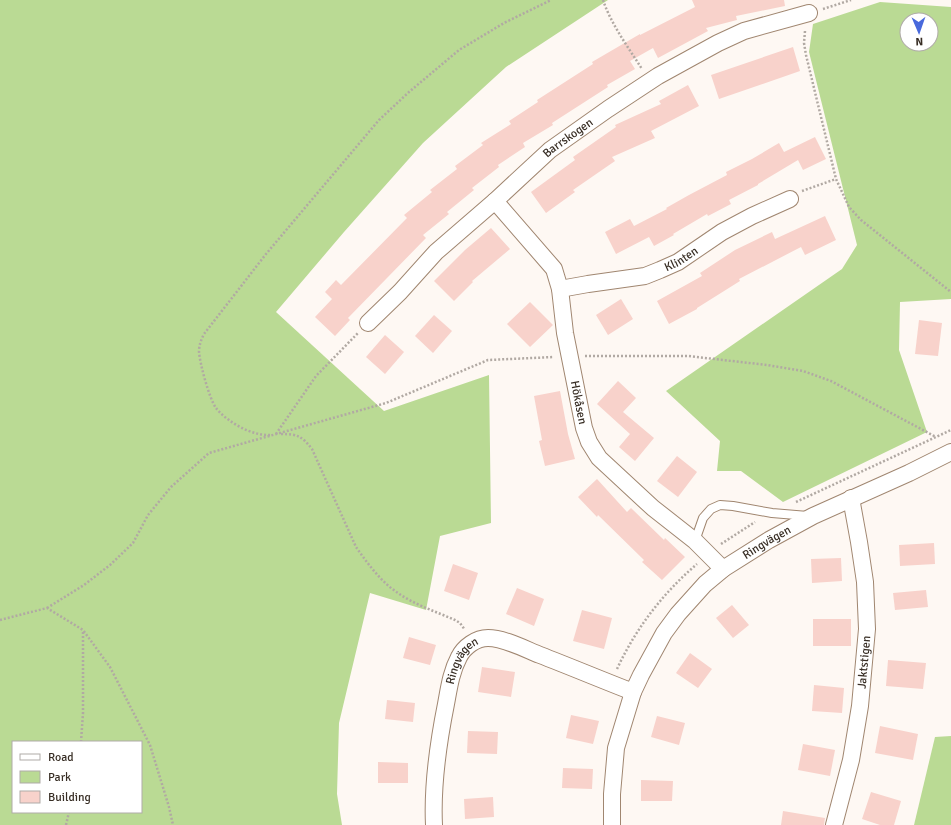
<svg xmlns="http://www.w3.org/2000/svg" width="951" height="825" font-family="Signika,sans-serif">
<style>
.green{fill:#bada94;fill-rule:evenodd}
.building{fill:#f8d2cb}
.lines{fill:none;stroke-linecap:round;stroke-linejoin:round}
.lane-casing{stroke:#a08670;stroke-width:10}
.street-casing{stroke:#a08670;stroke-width:18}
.path{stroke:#b1a9a3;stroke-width:2.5;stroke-dasharray:2 2;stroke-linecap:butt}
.lane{stroke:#fff;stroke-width:8}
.street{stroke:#fff;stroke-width:16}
.labels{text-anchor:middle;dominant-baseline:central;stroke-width:4;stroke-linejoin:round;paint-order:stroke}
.street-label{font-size:12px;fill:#382e25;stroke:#fff}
</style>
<rect width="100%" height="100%" fill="#fef8f3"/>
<!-- green -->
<g class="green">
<path d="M 0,0 L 608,0 L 506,67 L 423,143 L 344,232 L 276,312 L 384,411 L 489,375 L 491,523 L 440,536 L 426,610 L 370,593 L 339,723 L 337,794 L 342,825 L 0,825 ZM 13,742 L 141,742 L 141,812 L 13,812 Z"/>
<path d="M 880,2 L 951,7 L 951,299 L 900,302 L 899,350 L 927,432 L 783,502 L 741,471 L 717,471 L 720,441 L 666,391 L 842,269 L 857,245 L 809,52 L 813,24 ZM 907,20 L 931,20 L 931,44 L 907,44 Z"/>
<path d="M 951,736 L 951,825 L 914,825 L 935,737 Z"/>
</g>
<!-- building -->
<g class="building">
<path d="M 692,0 L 784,0 L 785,6 L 736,16 L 737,20 L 706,28 L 708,31 L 658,58 L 653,48 L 630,61 L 635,69 L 607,85 L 608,87 L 552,123 L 553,125 L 523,143 L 525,147 L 498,165 L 499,167 L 472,188 L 474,190 L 447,212 L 449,214 L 423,235 L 426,238 L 348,318 L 350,320 L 335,336 L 315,317 L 332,299 L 325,292 L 336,280 L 341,285 L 407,218 L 404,215 L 432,192 L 430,190 L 457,169 L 455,166 L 483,145 L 481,143 L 511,124 L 509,121 L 538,102 L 537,100 L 593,64 L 592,62 L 640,34 L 640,35 L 695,7 Z"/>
<path d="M 793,47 L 800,71 L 719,99 L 711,75 Z"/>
<path d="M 688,85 L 699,106 L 651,131 L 655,138 L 612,157 L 615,161 L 573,190 L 575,192 L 546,213 L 531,192 L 575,160 L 573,157 L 616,127 L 615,125 L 661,104 L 659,101 Z"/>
<path d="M 815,137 L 826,159 L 803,170 L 798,160 L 758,184 L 758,185 L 729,200 L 731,204 L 708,216 L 707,214 L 673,234 L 674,235 L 654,246 L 649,237 L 616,254 L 605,232 L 630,219 L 634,226 L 667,209 L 666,208 L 689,195 L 727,175 L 726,172 L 752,159 L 779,143 L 784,152 Z"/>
<path d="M 825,216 L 836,240 L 805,255 L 801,247 L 739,279 L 740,281 L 697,308 L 697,309 L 669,324 L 657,301 L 702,276 L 700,273 L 735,250 L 772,232 L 775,239 Z"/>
<path d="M 491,228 L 510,249 L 472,281 L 473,282 L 454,301 L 434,281 L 465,250 Z"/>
<path d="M 621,299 L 633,319 L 608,335 L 596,315 Z"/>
<path d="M 530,302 L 553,325 L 530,347 L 507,324 Z"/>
<path d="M 434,315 L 452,331 L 433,353 L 415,336 Z"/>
<path d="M 919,320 L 942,323 L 938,356 L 915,354 Z"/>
<path d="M 385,335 L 404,352 L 385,374 L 366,357 Z"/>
<path d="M 618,381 L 636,398 L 623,412 L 654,438 L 635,461 L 619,447 L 630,434 L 597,404 Z"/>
<path d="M 560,391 L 568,434 L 575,459 L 545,466 L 539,441 L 542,440 L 534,396 Z"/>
<path d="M 677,456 L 697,472 L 678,497 L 657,481 Z"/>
<path d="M 597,479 L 627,512 L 631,508 L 664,540 L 665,538 L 685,557 L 662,580 L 642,562 L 644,560 L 598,515 L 597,517 L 578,497 Z"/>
<path d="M 934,543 L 935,564 L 900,566 L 899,545 Z"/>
<path d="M 841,558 L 842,581 L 812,583 L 811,559 Z"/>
<path d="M 453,564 L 478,573 L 469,600 L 444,591 Z"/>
<path d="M 517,588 L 544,599 L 534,626 L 506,614 Z"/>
<path d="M 926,590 L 928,607 L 895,610 L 893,593 Z"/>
<path d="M 732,605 L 749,625 L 733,638 L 716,618 Z"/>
<path d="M 582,610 L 612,618 L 604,649 L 573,641 Z"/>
<rect x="813" y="619" width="38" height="27"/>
<path d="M 409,637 L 436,645 L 430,665 L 403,658 Z"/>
<path d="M 690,653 L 712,669 L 698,688 L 676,673 Z"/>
<path d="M 888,660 L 926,663 L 923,689 L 886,686 Z"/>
<path d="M 482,667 L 515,672 L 511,697 L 478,692 Z"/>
<path d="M 814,685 L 844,688 L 842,713 L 812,711 Z"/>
<path d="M 387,700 L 415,703 L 413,722 L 385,719 Z"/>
<path d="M 571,715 L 599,721 L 593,744 L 566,738 Z"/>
<path d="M 657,716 L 685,723 L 679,745 L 651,737 Z"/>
<path d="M 880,726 L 918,734 L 913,760 L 875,753 Z"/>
<path d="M 468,731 L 498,732 L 497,754 L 467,753 Z"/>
<path d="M 803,744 L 835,750 L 830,776 L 798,770 Z"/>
<path d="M 378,762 L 408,763 L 408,783 L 378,783 Z"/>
<path d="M 563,768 L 593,769 L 592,789 L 562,788 Z"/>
<path d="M 641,780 L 673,781 L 672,801 L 641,801 Z"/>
<path d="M 871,792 L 901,801 L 894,825 L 880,825 L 862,819 Z"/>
<path d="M 493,797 L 494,817 L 465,819 L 464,799 Z"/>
<path d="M 783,811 L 825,818 L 824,825 L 781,825 Z"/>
</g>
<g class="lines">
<!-- lane casing -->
<g class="lane-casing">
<path id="lane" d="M 695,541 L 703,518 L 711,509 L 720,505 L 733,506 L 772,513 L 808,516"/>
</g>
<!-- street casing -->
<g class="street-casing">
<g id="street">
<path id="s1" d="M 495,201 L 554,269 L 560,289 L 565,333 L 584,428 L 589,442 L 599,458 L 653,508 L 695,541 L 723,569"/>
<path id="s2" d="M 560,289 L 588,284 L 645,276 L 660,270 L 678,262 L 722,232 L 752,216 L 790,199"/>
<path id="s3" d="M 368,323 L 400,292 L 436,252 L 495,201 L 550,150 L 608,109 L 658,76 L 718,43 L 744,31 L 809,13"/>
<path id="s4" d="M 434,825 C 432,784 438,744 446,704 C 449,688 451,672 459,657 C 464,647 476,638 488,638 C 504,638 525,649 540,655 C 571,667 602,680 633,692"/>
<path id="s5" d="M 612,825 L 612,794 L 616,748 L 633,692 L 641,675 L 664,633 L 678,614 L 705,584 L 723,569 L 769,540 L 813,516 L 909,473 L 951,452"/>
<path id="s6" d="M 834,825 L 851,760 L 860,706 L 867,629 L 865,582 L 859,542 L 851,498"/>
</g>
</g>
<!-- path -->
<g class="path">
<path d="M 603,0 C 611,24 628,47 642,69"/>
<path d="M 823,9 L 851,0"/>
<path d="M 805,31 L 804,43 L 806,55 L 836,179 L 849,207 L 861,220 L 951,292"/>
<path d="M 802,191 L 836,179"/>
<path d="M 585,356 L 688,356 L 767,365 L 803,371 L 831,381 L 936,437"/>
<path d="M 276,434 L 316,376 L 358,333"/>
<path d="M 281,434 C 297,434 302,436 312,449 L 356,547 C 368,564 381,582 398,593 C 415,605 437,612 455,620 L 460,623 L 465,630"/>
<path d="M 270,435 C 252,436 227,422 216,408 C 209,398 200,364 199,352 C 199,345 201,340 204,334 L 266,254 L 379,120 L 409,92 L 459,50 L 504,23 L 551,0"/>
<path d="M 796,502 L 951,430"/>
<path d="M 721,544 L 755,522"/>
<path d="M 47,608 L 84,585 L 110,565 L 133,543 L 148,515 L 171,487 L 209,453 L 386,403 L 488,360 L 554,357"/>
<path d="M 0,620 L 47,608 L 83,630 L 110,667 L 150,745 L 169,807 L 173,825"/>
<path d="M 617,669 C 636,628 663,593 697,564"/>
<path d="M 81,742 L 83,713 L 83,631"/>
<path d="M 66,825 L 69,812"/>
</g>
<!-- lane -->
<use href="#lane" class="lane"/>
<!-- street -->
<use href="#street" class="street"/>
</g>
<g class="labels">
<!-- street labels -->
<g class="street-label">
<text stroke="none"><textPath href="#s3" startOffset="273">Barrskogen</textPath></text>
<text stroke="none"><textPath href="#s2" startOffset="126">Klinten</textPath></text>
<text stroke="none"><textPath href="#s1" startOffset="226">Hökåsen</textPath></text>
<text stroke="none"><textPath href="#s5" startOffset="341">Ringvägen</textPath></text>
<text stroke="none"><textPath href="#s6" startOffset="166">Jaktstigen</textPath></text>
<text stroke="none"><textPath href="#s4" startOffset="169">Ringvägen</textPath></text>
</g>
</g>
<!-- legend -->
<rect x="12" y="741" width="130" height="72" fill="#ffffff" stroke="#afaba8"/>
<rect x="20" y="754" width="20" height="6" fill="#ffffff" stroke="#afaba8"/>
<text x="48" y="761" font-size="12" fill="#382e25">Road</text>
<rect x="20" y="771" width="20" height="12" fill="#bada94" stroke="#afaba8"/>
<text x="48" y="781" font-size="12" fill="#382e25">Park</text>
<rect x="20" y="791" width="20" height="12" fill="#f8d2cb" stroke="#afaba8"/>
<text x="48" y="801" font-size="12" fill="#382e25">Building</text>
<!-- north arrow -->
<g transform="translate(919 32) rotate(178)"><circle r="19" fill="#ffffff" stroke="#afaba8"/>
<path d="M0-3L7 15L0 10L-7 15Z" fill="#4869dc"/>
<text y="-6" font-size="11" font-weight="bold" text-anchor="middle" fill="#382e25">N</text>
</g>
</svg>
